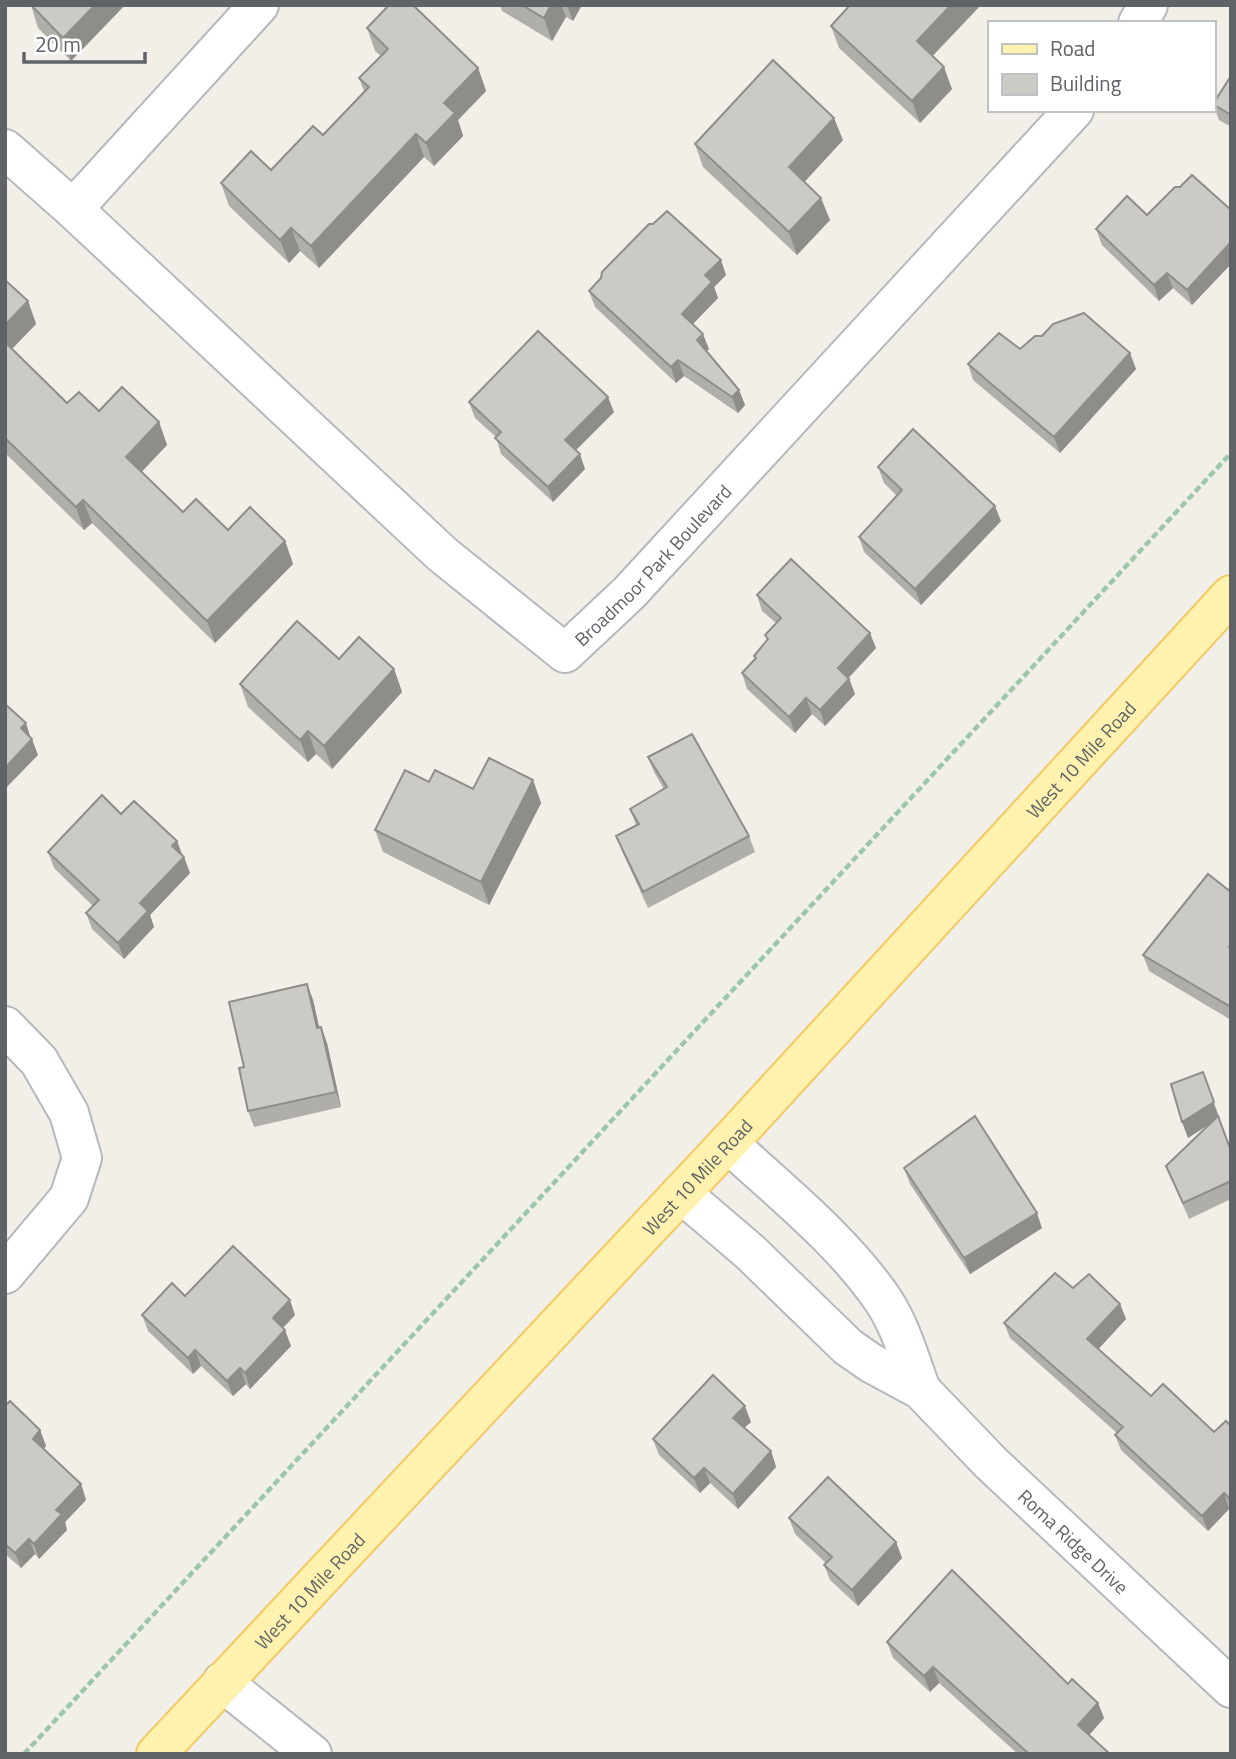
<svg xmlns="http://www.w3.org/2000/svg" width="1236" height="1759" font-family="'Titillium Web',sans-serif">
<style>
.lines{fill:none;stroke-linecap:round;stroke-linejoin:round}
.minor-casing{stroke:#b5b8bc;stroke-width:42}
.major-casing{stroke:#f2c960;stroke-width:42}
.path{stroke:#9cc7a9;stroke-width:4.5;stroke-dasharray:7 3.5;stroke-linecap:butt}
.minor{stroke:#fff;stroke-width:38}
.major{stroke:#fff2af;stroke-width:38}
.wall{fill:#afaea9}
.shaded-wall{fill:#8f8d8a}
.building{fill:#cccac5;stroke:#8f8d8a;stroke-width:2}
.labels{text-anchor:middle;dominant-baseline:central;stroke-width:7;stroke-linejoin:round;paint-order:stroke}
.street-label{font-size:19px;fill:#5f6368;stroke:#fff}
</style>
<rect width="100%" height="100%" fill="#f1efe8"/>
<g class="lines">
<!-- minor casing -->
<g class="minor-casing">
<g id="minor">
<path d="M 1138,23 L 1148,5"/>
<path id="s1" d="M 5,149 L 73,209 L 442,554 L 565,653 L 629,593 L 1074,110"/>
<path d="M 73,209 L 259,5"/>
<path d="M 5,1026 L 39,1061 L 69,1113 L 82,1158 L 69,1198 L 5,1274"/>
<path d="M 728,1143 C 781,1192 842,1240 883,1300 C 901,1327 910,1360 921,1390"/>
<path id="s2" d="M 681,1193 L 750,1252 L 848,1347 L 871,1363 L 921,1390 L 991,1463 L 1231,1688"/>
<path d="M 222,1682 L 312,1754"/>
</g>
</g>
<!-- major casing -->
<g class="major-casing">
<g id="major">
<path id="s3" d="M 156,1754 L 728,1143 L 1231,595"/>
</g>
</g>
<!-- path -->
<path class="path" d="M 24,1754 L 1231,453"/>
<!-- minor -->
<use href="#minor" class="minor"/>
<!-- major -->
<use href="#major" class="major"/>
</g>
<!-- wall -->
<g class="wall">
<path d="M 31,5 L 125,5 L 71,61 L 38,28 Z"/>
<path d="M 500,5 L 582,5 L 573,21 L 566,17 L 552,41 L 502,11 Z"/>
<path d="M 831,26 L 933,56 L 952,89 L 920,123 L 839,48 Z"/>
<path d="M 367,28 L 478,68 L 486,91 L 458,120 L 463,136 L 434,166 L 424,157 L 319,268 L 300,251 L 289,263 L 229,206 L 221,183 L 271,170 L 323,135 L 364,91 L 359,78 L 381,56 L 375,51 Z"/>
<path d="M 1231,76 L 1231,127 L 1219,120 L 1213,104 Z"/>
<path d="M 843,140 L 804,182 L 830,220 L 797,255 L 703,167 L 695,144 Z"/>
<path d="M 1231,210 L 1231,264 L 1192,305 L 1173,288 L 1159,301 L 1102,245 L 1096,229 L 1147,215 Z"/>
<path d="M 726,275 L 714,287 L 718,298 L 693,324 L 709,349 L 707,351 L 739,390 L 745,405 L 738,413 L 684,376 L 676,383 L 595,307 L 589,291 Z"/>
<path d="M 5,280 L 28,301 L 36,324 L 12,349 L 67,403 L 99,411 L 159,422 L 167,445 L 141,472 L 183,512 L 228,530 L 285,541 L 293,564 L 215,643 L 92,523 L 84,530 L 5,453 Z"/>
<path d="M 1020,349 L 1136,369 L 1060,453 L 973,380 L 968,364 Z"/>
<path d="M 469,402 L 614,412 L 576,450 L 585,469 L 553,502 L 501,454 L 496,437 L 475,418 Z"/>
<path d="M 878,467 L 1001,521 L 921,605 L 864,552 L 859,537 L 897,496 L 884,483 Z"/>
<path d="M 757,595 L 876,648 L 849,678 L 855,694 L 825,726 L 812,714 L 795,733 L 747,689 L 742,673 L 755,659 L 754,656 L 767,641 L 765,635 L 776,623 L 762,611 Z"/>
<path d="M 339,659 L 394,669 L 402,692 L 332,769 L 316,754 L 308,762 L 248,707 L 240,684 Z"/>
<path d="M 648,757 L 749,836 L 755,852 L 648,908 L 622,851 L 616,836 L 636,825 L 630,809 L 664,789 L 654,772 Z"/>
<path d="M 533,780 L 541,803 L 489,905 L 383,852 L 375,830 L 429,782 L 473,789 Z"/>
<path d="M 121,814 L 177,841 L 190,873 L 150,915 L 154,927 L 124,959 L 92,929 L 86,913 L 93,906 L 54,868 L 48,852 Z"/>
<path d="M 1231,892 L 1231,1020 L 1149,971 L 1143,955 Z"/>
<path d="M 307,984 L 313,1000 L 319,1027 L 321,1027 L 327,1043 L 341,1107 L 254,1127 L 248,1111 L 244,1067 Z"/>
<path d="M 1203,1072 L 1231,1150 L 1231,1199 L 1189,1219 L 1166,1166 L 1211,1123 L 1188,1138 Z"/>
<path d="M 904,1168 L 1042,1228 L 970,1274 L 910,1184 Z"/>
<path d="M 1073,1288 L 1120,1304 L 1126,1319 L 1098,1349 L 1151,1396 L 1214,1432 L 1231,1426 L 1231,1510 L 1229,1509 L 1208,1531 L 1121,1450 L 1115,1435 L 1117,1433 L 1010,1338 L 1004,1323 Z"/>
<path d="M 185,1296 L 295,1315 L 283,1328 L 291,1346 L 250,1389 L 246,1384 L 233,1396 L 201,1366 L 193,1374 L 148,1331 L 142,1315 Z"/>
<path d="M 5,1406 L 40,1430 L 46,1446 L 43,1449 L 81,1484 L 86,1500 L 65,1522 L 67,1530 L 39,1559 L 35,1554 L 21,1568 L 5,1554 Z"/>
<path d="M 751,1422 L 744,1428 L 771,1451 L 776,1467 L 738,1509 L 710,1483 L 700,1493 L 659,1455 L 653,1439 Z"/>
<path d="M 789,1518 L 896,1542 L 902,1558 L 858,1606 L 830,1580 L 824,1565 L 826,1563 L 795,1534 Z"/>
<path d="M 887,1642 L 1068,1684 L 1098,1703 L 1104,1718 L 1089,1735 L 1110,1754 L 1018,1754 L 939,1683 L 930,1692 L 893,1658 Z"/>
</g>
<!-- shaded-wall -->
<g class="shaded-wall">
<path d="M 95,5 L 125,5 L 71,61 L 63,38 Z"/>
<path d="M 551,5 L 561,5 L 566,17 L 552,41 L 544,18 Z"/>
<path d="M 567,5 L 582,5 L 573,21 Z"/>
<path d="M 951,5 L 981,5 L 925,64 L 917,41 Z"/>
<path d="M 944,67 L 952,89 L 920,123 L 912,101 Z"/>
<path d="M 478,68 L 486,91 L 458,120 L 463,136 L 434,166 L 426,143 L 444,103 Z"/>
<path d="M 834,118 L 843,140 L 797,190 L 789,167 Z"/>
<path d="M 416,134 L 424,157 L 319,268 L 311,246 Z"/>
<path d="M 821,198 L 830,220 L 797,255 L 789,232 Z"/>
<path d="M 291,228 L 300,251 L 289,263 L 280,240 Z"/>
<path d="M 1231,242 L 1231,264 L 1192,305 L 1187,290 Z"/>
<path d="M 721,260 L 726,275 L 714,287 L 718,298 L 688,329 L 682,314 L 705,275 Z"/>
<path d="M 1167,273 L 1173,288 L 1159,301 L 1154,285 Z"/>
<path d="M 28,301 L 36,324 L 5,356 L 5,325 Z"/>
<path d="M 703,334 L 709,349 L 702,355 L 697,340 Z"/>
<path d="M 1130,353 L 1136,369 L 1060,453 L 1054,437 Z"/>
<path d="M 678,360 L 684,376 L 676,383 L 671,367 Z"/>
<path d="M 739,390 L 745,405 L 738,413 L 732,397 Z"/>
<path d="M 608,397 L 614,412 L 570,456 L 565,440 Z"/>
<path d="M 159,422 L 167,445 L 134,480 L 126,457 Z"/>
<path d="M 580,454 L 585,469 L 553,502 L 548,487 Z"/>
<path d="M 83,500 L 92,523 L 84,530 L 76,507 Z"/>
<path d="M 995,506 L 1001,521 L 921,605 L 915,589 Z"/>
<path d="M 285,541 L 293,564 L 215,643 L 207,621 Z"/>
<path d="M 870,633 L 876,648 L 843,683 L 838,668 Z"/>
<path d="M 394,669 L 402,692 L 332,769 L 324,746 Z"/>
<path d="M 849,679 L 855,694 L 825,726 L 820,710 Z"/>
<path d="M 806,698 L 812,714 L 795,733 L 789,717 Z"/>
<path d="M 26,723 L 31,739 L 21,728 Z"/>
<path d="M 308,731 L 316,754 L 308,762 L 300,740 Z"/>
<path d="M 32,739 L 38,755 L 5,789 L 5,768 Z"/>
<path d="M 533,780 L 541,803 L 489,905 L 481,882 Z"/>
<path d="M 177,841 L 182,856 L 172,846 Z"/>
<path d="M 184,857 L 190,873 L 150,915 L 154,927 L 124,959 L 118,943 L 140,903 Z"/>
<path d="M 307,984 L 313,1000 L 323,1044 L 317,1028 Z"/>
<path d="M 321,1027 L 327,1043 L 341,1107 L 336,1092 Z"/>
<path d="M 1208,1088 L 1231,1151 L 1219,1118 L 1188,1138 L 1182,1122 Z"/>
<path d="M 1037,1213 L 1042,1228 L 970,1274 L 964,1258 Z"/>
<path d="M 290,1300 L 295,1315 L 278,1333 L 273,1318 Z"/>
<path d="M 1120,1304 L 1126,1319 L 1093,1355 L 1087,1339 Z"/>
<path d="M 285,1330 L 291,1346 L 250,1389 L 245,1373 Z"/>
<path d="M 195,1350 L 201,1366 L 193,1374 L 188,1358 Z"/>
<path d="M 240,1368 L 246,1384 L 233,1396 L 227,1381 Z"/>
<path d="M 745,1406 L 751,1422 L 738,1433 L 733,1418 Z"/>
<path d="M 40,1430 L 46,1446 L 39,1454 L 33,1439 Z"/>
<path d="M 771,1451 L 776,1467 L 738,1509 L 733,1494 Z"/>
<path d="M 704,1468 L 710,1483 L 700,1493 L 694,1478 Z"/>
<path d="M 81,1484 L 86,1500 L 65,1522 L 67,1530 L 39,1559 L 34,1544 L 56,1510 Z"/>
<path d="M 1224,1493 L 1229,1509 L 1208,1531 L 1202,1516 Z"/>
<path d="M 29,1539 L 35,1554 L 21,1568 L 15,1553 Z"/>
<path d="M 896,1542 L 902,1558 L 858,1606 L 852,1590 Z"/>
<path d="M 933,1667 L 939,1683 L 930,1692 L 924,1676 Z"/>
<path d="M 1098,1703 L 1104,1718 L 1084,1741 L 1078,1725 Z"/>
</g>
<!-- building -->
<g class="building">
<path d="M 31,5 L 95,5 L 63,38 Z"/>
<path d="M 389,5 L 413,5 L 478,68 L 444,103 L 455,113 L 426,143 L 416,134 L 311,246 L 291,228 L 280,240 L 221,183 L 251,151 L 271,170 L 313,126 L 323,135 L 369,87 L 359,78 L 388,49 L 367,28 Z"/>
<path d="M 522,5 L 551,5 L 544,18 Z"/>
<path d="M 850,5 L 951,5 L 917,41 L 944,67 L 912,101 L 831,26 Z"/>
<path d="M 773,60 L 834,118 L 789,167 L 821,198 L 789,232 L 695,144 Z"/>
<path d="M 1231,76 L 1231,115 L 1213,104 Z"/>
<path d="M 1192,175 L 1231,210 L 1231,242 L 1187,290 L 1167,273 L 1154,285 L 1096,229 L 1127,196 L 1147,215 L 1175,187 L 1180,187 Z"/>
<path d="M 667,211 L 721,260 L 705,275 L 712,282 L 682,314 L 703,334 L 697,340 L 739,390 L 732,397 L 678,360 L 671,367 L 589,291 L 601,278 L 602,272 L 649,224 L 653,224 Z"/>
<path d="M 5,280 L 28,301 L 5,325 Z"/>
<path d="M 1084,313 L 1130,353 L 1054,437 L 968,364 L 999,333 L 1020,349 L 1035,336 L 1042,336 L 1053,324 Z"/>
<path d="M 538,331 L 608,397 L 565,440 L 580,454 L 548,487 L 495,438 L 501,432 L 469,402 Z"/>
<path d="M 5,342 L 67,403 L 79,392 L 99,411 L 122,387 L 159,422 L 126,457 L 183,512 L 196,499 L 228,530 L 250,507 L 285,541 L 207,621 L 83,500 L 76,507 L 5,438 Z"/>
<path d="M 913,429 L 995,506 L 915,589 L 859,537 L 902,490 L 878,467 Z"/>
<path d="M 791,559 L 870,633 L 838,668 L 849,679 L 820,710 L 806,698 L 789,717 L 742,673 L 756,658 L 754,656 L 768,639 L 765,635 L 781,618 L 757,595 Z"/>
<path d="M 297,621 L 339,659 L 359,637 L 394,669 L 324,746 L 308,731 L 300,740 L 240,684 Z"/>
<path d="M 5,704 L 26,723 L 21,728 L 32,739 L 5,768 Z"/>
<path d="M 692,734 L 749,836 L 643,892 L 616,836 L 639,824 L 630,809 L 667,787 L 648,757 Z"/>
<path d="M 489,758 L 533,780 L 481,882 L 375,830 L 405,770 L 429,782 L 435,770 L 473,789 Z"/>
<path d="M 102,795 L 121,814 L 134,801 L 177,841 L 172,846 L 184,857 L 140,903 L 148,911 L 118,943 L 86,913 L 99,900 L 48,852 Z"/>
<path d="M 1208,874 L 1231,892 L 1231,944 L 1229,947 L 1231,948 L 1231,1007 L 1143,955 Z"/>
<path d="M 307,984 L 317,1028 L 321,1027 L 336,1092 L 248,1111 L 239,1068 L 244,1067 L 229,1002 Z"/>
<path d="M 1203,1072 L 1214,1102 L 1182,1122 L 1171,1084 Z"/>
<path d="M 975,1116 L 1037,1213 L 964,1258 L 904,1168 Z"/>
<path d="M 1218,1116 L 1231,1151 L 1231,1181 L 1183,1203 L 1166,1166 Z"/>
<path d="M 233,1246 L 290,1300 L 273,1318 L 285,1330 L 245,1373 L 240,1368 L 227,1381 L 195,1350 L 188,1358 L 142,1315 L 172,1283 L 185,1296 Z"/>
<path d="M 1055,1273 L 1073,1288 L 1089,1274 L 1120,1304 L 1087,1339 L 1151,1396 L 1163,1384 L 1214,1432 L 1226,1421 L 1231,1426 L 1231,1500 L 1224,1493 L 1202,1516 L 1115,1435 L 1123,1427 L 1004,1323 Z"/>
<path d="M 713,1375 L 745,1406 L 733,1418 L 771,1451 L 733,1494 L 704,1468 L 694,1478 L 653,1439 Z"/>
<path d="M 10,1401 L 40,1430 L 33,1439 L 81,1484 L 56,1510 L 62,1514 L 34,1544 L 29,1539 L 15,1553 L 5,1544 L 5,1406 Z"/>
<path d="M 828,1477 L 896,1542 L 852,1590 L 824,1565 L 832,1557 L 789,1518 Z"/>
<path d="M 952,1570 L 1068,1684 L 1072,1679 L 1098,1703 L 1078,1725 L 1110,1754 L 1029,1754 L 933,1667 L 924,1676 L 887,1642 Z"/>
</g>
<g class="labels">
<!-- street labels -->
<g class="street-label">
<text stroke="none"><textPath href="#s1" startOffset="878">Broadmoor Park Boulevard</textPath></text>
<text stroke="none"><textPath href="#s3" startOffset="1358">West 10 Mile Road</textPath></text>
<text stroke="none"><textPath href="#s3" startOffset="791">West 10 Mile Road</textPath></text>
<text stroke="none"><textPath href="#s2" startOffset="527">Roma Ridge Drive</textPath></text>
<text stroke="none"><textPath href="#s3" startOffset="224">West 10 Mile Road</textPath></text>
</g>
</g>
<!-- border -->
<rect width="1236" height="1759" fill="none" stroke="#5f6368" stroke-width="14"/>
<!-- legend -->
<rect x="988" y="21" width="228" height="91" fill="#ffffff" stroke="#bfc1c3" stroke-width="2"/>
<rect x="1002" y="44" width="35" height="10" fill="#fff2af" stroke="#bfc1c3" stroke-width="2"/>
<text x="1050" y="56" font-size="21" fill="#5f6368">Road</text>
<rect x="1002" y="74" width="35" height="21" fill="#cccac5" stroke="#bfc1c3" stroke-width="2"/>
<text x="1050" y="91" font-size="21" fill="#5f6368">Building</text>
<!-- scale -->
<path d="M24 52v10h121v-10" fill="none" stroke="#5f6368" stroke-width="3.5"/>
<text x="35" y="52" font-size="21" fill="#5f6368" stroke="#ffffff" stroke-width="5" paint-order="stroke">20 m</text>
</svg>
